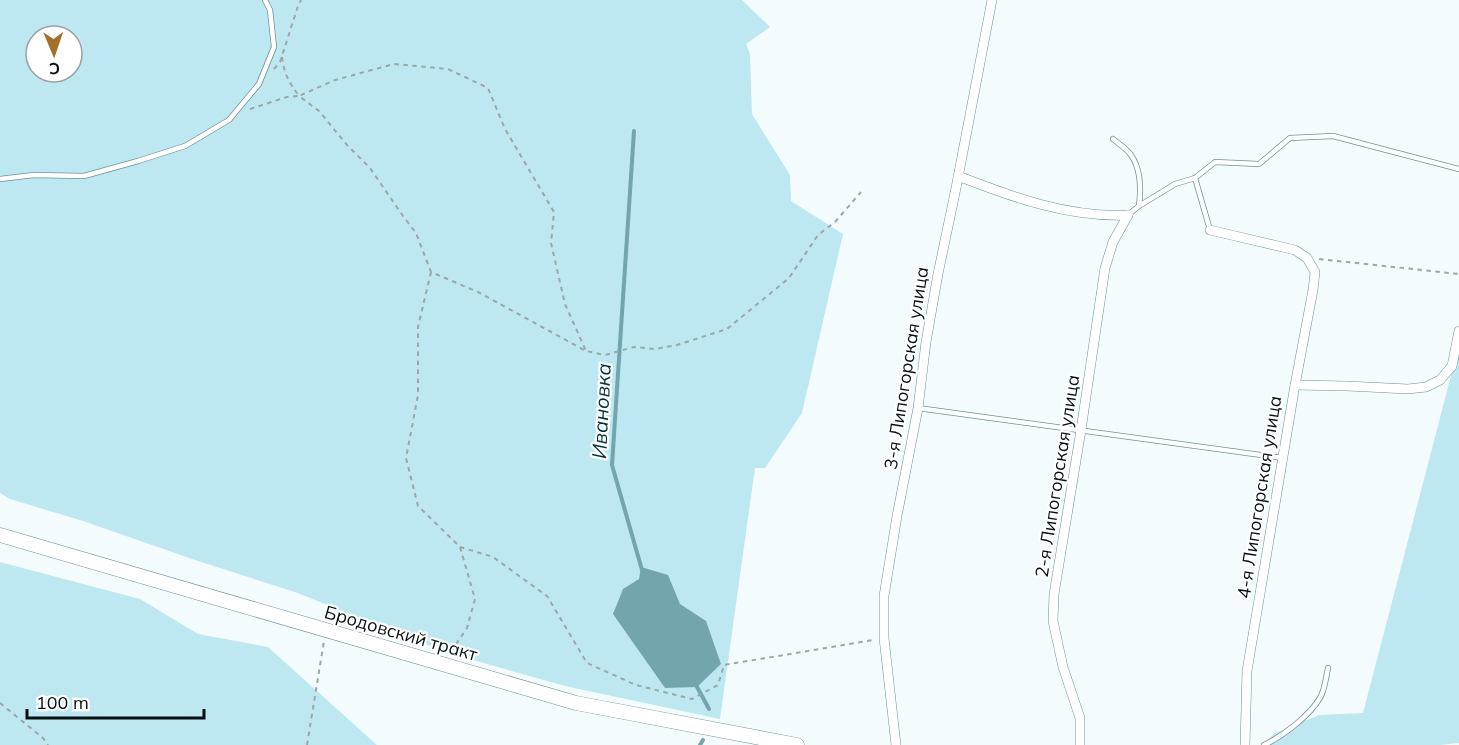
<svg xmlns="http://www.w3.org/2000/svg" width="1459" height="745" font-family="Mulish,sans-serif">
<style>
.green{fill:#bde8f1;fill-rule:evenodd}
.water{fill:#73a5af}
.lines{fill:none;stroke-linecap:round;stroke-linejoin:round}
.stream{stroke:#73a5af;stroke-width:4}
.lane-casing{stroke:#6d9198;stroke-width:6}
.street-casing{stroke:#6d9198;stroke-width:10}
.secondary-casing{stroke:#6d9198;stroke-width:15}
.path{stroke:#9da6a8;stroke-width:2;stroke-dasharray:4.5 4.5;stroke-linecap:butt}
.lane{stroke:#fff;stroke-width:4.5}
.street{stroke:#fff;stroke-width:9}
.secondary{stroke:#fff;stroke-width:14}
.labels{text-anchor:middle;dominant-baseline:central;stroke-width:4.5;stroke-linejoin:round;paint-order:stroke}
.street-label{font-size:18px;fill:#041013;stroke:#fff}
.water-label{font-size:20px;font-style:italic;fill:#00323a;stroke:#fff}
</style>
<rect width="100%" height="100%" fill="#f4fbfd"/>
<!-- green -->
<g class="green">
<path d="M 0,0 L 742,0 L 770,27 L 746,44 L 750,54 L 752,114 L 790,175 L 791,201 L 843,234 L 802,413 L 765,468 L 755,468 L 720,719 L 565,686 L 448,653 L 295,592 L 195,560 L 83,521 L 10,499 L 0,493 ZM 36,36 L 72,36 L 72,72 L 36,72 Z"/>
<path d="M 1459,345 L 1459,743 L 1440,745 L 1262,745 L 1275,733 L 1319,715 L 1363,713 Z"/>
<path d="M 0,562 L 140,599 L 198,634 L 268,647 L 377,745 L 0,745 Z"/>
</g>
<!-- water -->
<path class="water" d="M 641,567 L 668,575 L 680,604 L 706,621 L 721,664 L 697,687 L 665,688 L 613,614 L 623,589 L 639,579 Z"/>
<g class="lines">
<!-- stream -->
<g class="stream">
<path d="M 634,131 L 612,465 L 642,570"/>
<path d="M 696,685 L 709,709"/>
<path d="M 700,745 L 703,740"/>
</g>
<!-- lane casing -->
<g class="lane-casing">
<g id="lane">
<path d="M 1113,139 C 1119,144 1127,149 1131,155 C 1141,169 1141,190 1139,206"/>
<path d="M 1195,178 L 1210,230"/>
<path d="M 0,179 L 34,175 L 84,176 L 138,161 L 185,146 L 229,120 L 259,84 L 274,47 L 270,10 L 265,0"/>
<path d="M 1128,215 L 1139,206 L 1175,184 L 1195,178 L 1215,162 L 1259,164 L 1290,138 L 1333,136 L 1459,169"/>
<path d="M 918,408 L 1283,458"/>
<path d="M 1264,745 C 1283,736 1311,715 1321,696 C 1325,688 1326,677 1328,668"/>
</g>
</g>
<!-- street casing -->
<g class="street-casing">
<g id="street">
<path d="M 958,176 C 1012,197 1069,218 1128,215"/>
<path d="M 1210,230 L 1295,250 L 1307,258 L 1315,272 L 1313,290 L 1295,385 L 1247,671 L 1245,745"/>
<path d="M 1295,385 L 1347,386 L 1408,389 L 1426,387 L 1440,380 L 1452,366 L 1459,331"/>
<path d="M 896,745 L 884,638 L 884,596 L 897,516 L 918,408 L 926,342 L 938,274 L 956,188 L 992,0"/>
<path d="M 1080,745 L 1080,718 L 1063,667 L 1053,621 L 1054,594 L 1081,430 L 1105,268 L 1113,242 L 1128,215"/>
</g>
</g>
<!-- secondary casing -->
<g class="secondary-casing">
<path id="secondary" d="M 0,535 L 576,703 L 797,745"/>
</g>
<!-- path -->
<g class="path">
<path d="M 282,57 C 284,74 289,82 299,96 L 335,80 L 394,64 L 448,69 L 488,88 L 505,129 L 554,212 L 551,243 L 565,304 L 586,351"/>
<path d="M 274,69 L 280,62 L 298,6 L 301,0"/>
<path d="M 250,109 L 287,97 L 299,96 L 319,111 L 347,145 L 370,168 L 403,216 L 416,233 L 431,272 L 478,292 L 586,351 L 605,355 L 634,347 L 655,349 L 677,345 L 727,329 L 789,278 L 818,235 L 835,222 L 861,192"/>
<path d="M 1319,259 L 1459,274"/>
<path d="M 431,272 L 418,327 L 418,395 L 406,458 L 418,506 L 460,547 L 475,599 L 467,628 L 450,653"/>
<path d="M 460,547 L 493,557 L 547,596 L 587,663 L 636,685 L 692,699 L 718,685 L 724,665 L 873,640"/>
<path d="M 0,703 L 43,738 L 48,745"/>
<path d="M 307,745 L 324,641"/>
</g>
<!-- lane -->
<use href="#lane" class="lane"/>
<!-- street -->
<use href="#street" class="street"/>
<!-- secondary -->
<use href="#secondary" class="secondary"/>
</g>
<g class="labels">
<!-- street labels -->
<g class="street-label">
<text transform="translate(906 368) rotate(-81)">3-я Липогорская улица</text>
<text transform="translate(1057 476) rotate(-81)">2-я Липогорская улица</text>
<text transform="translate(1259 497) rotate(-81)">4-я Липогорская улица</text>
<text transform="translate(401 633) rotate(16)">Бродовский тракт</text>
</g>
<!-- water labels -->
<g class="water-label">
<text transform="translate(601 411) rotate(-87)">Ивановка</text>
</g>
</g>
<!-- north arrow -->
<g transform="translate(54 54) rotate(178)"><circle r="28" fill="#ffffff" stroke="#9b9fa1" stroke-width="1.5"/>
<path d="M0-4.5L10 22L0 15L-10 22Z" fill="#a56f29"/>
<text y="-9" font-size="16" font-weight="bold" text-anchor="middle" fill="#041013">С</text>
</g>
<!-- scale -->
<path d="M27 709v9h177v-9" fill="none" stroke="#041013" stroke-width="3"/>
<text x="36" y="709" font-size="18" fill="#041013" stroke="#ffffff" stroke-width="4.5" paint-order="stroke">100 m</text>
</svg>
